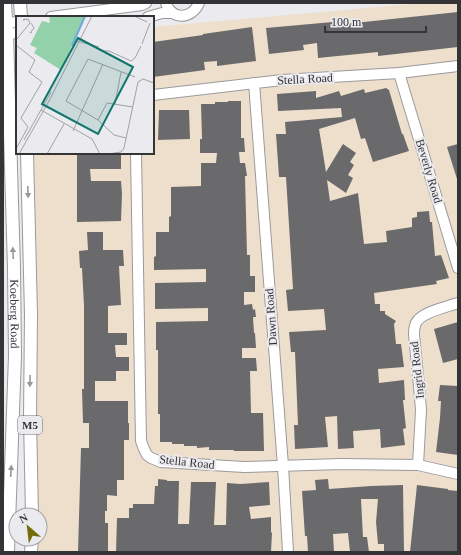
<svg xmlns="http://www.w3.org/2000/svg" width="461" height="555" font-family="Georgia,serif">
<style>
.industrial{fill:#eedfcc}
.building{fill:#6a6a6c}
.lines{fill:none;stroke-linecap:round;stroke-linejoin:round}
.minor-casing{stroke:#9a9a9d;stroke-width:12}
.major-casing{stroke:#9a9a9d;stroke-width:14}
.minor{stroke:#fff;stroke-width:10}
.major{stroke:#fff;stroke-width:12}
.oneway{fill:#9a999a}
.labels{text-anchor:middle;dominant-baseline:central;stroke-width:4;stroke-linejoin:round;paint-order:stroke}
.shield{fill:#ebeaee;stroke:#6b6a6c;stroke-width:1}
.shield-label{font-size:11px;font-weight:bold;fill:#343335}
.street-label{font-size:12px;fill:#343335;stroke:#ebeaee}
.inset-river{fill:none;stroke:#6fabda;stroke-width:2}
.inset-road{fill:none;stroke:#a2a1a4;stroke-width:1}
.view{fill:#0f766e;fill-opacity:0.15;stroke:#0f766e;stroke-width:2}
.inset-edge{fill:none;stroke:#343335;stroke-width:2}
</style>
<rect width="100%" height="100%" fill="#ebeaee"/>
<!-- industrial -->
<path class="industrial" d="M 423,3 L 458,3 L 458,552 L 37,552 L 37,539 L 40,539 L 40,515 L 36,515 L 30,153 L 153,153 L 153,27 Z"/>
<!-- building -->
<g class="building">
<path d="M 458,12 L 458,47 L 378,56 L 378,52 L 318,58 L 317,43 L 303,45 L 304,50 L 269,54 L 266,28 L 344,21 L 345,24 Z"/>
<path d="M 252,27 L 256,61 L 217,66 L 217,61 L 204,62 L 205,70 L 153,77 L 153,42 L 203,35 L 203,34 Z"/>
<path d="M 386,88 L 389,90 L 402,134 L 403,134 L 409,151 L 373,162 L 365,138 L 361,139 L 355,118 L 319,129 L 326,172 L 343,144 L 356,153 L 350,162 L 354,165 L 348,175 L 353,178 L 346,193 L 327,180 L 330,201 L 358,193 L 364,244 L 387,242 L 386,231 L 412,227 L 412,218 L 417,217 L 417,212 L 429,211 L 430,222 L 432,222 L 435,256 L 441,255 L 449,278 L 436,281 L 437,284 L 374,293 L 375,304 L 380,304 L 380,311 L 385,311 L 385,314 L 396,321 L 394,324 L 396,344 L 401,344 L 404,367 L 378,369 L 379,383 L 404,380 L 405,400 L 403,400 L 406,428 L 403,429 L 405,445 L 381,448 L 380,429 L 353,431 L 354,448 L 338,449 L 337,416 L 325,417 L 328,447 L 295,449 L 294,425 L 298,425 L 295,352 L 291,352 L 289,332 L 326,330 L 324,309 L 288,311 L 286,290 L 293,289 L 286,177 L 279,177 L 276,134 L 286,134 L 285,122 L 342,117 L 341,108 L 278,111 L 277,94 L 316,91 L 316,98 L 339,91 L 341,96 L 364,89 L 365,93 Z"/>
<path d="M 228,101 L 241,101 L 241,138 L 244,138 L 245,152 L 239,152 L 240,163 L 245,163 L 247,176 L 245,176 L 247,255 L 250,255 L 250,276 L 255,276 L 255,292 L 244,292 L 244,305 L 252,304 L 253,310 L 255,309 L 256,317 L 253,317 L 254,333 L 255,333 L 256,348 L 242,348 L 242,358 L 256,358 L 257,371 L 250,371 L 251,413 L 263,413 L 264,451 L 234,451 L 234,450 L 209,450 L 209,447 L 197,448 L 197,446 L 184,446 L 184,444 L 172,444 L 172,442 L 160,442 L 160,414 L 158,414 L 158,350 L 156,350 L 156,322 L 208,321 L 208,308 L 155,309 L 155,283 L 206,282 L 206,269 L 154,270 L 154,257 L 156,256 L 156,232 L 169,232 L 169,217 L 171,216 L 171,187 L 201,186 L 201,163 L 216,163 L 217,153 L 200,153 L 200,139 L 202,139 L 201,104 L 215,104 L 215,102 L 228,102 Z"/>
<path d="M 159,110 L 189,110 L 190,139 L 158,140 Z"/>
<path d="M 458,144 L 458,178 L 457,179 L 447,147 Z"/>
<path d="M 77,153 L 121,153 L 121,169 L 90,169 L 91,181 L 121,181 L 122,194 L 121,221 L 77,222 Z"/>
<path d="M 87,232 L 103,232 L 103,250 L 123,250 L 124,266 L 119,266 L 121,305 L 108,306 L 108,333 L 127,333 L 127,345 L 115,345 L 116,357 L 129,357 L 129,371 L 116,371 L 116,381 L 95,381 L 95,401 L 128,401 L 128,423 L 129,423 L 129,440 L 124,440 L 124,480 L 117,480 L 117,496 L 107,495 L 107,511 L 105,511 L 105,523 L 108,523 L 108,552 L 78,552 L 81,448 L 89,448 L 89,423 L 83,423 L 82,389 L 84,389 L 84,306 L 82,268 L 80,268 L 79,251 L 88,250 Z"/>
<path d="M 458,322 L 458,359 L 443,363 L 434,329 Z"/>
<path d="M 440,385 L 458,386 L 458,455 L 436,452 L 440,418 L 441,401 L 438,401 Z"/>
<path d="M 158,479 L 167,480 L 167,481 L 179,481 L 178,524 L 189,524 L 191,482 L 216,482 L 214,525 L 226,525 L 227,483 L 240,484 L 269,482 L 270,505 L 249,507 L 251,519 L 271,517 L 271,532 L 272,533 L 271,552 L 116,552 L 117,518 L 129,518 L 129,508 L 133,508 L 133,504 L 154,504 L 155,486 L 158,486 Z"/>
<path d="M 328,479 L 329,489 L 371,486 L 403,485 L 404,552 L 384,552 L 384,544 L 378,544 L 376,522 L 378,499 L 361,499 L 363,537 L 367,537 L 369,552 L 350,552 L 348,533 L 333,534 L 334,552 L 308,552 L 307,536 L 305,536 L 302,491 L 316,490 L 315,480 Z"/>
<path d="M 417,485 L 448,489 L 448,490 L 458,491 L 458,552 L 410,552 Z"/>
</g>
<g class="lines">
<!-- minor casing -->
<g class="minor-casing">
<g id="minor">
<path d="M 166,3 C 172,21 192,19 199,3"/>
<path d="M 51,17 L 142,5 L 146,3"/>
<path d="M 148,17 L 162,13 L 173,13"/>
<path d="M 7,23 L 17,22"/>
<path d="M 7,34 L 17,33"/>
<path d="M 399,73 L 458,268"/>
<path d="M 254,83 L 283,466 L 288,552"/>
<path d="M 153,95 L 282,80 L 399,73 L 458,66"/>
<path d="M 136,153 L 141,441 L 144,449 L 147,455 L 151,458 L 161,462 L 244,467 L 341,464 L 418,465 L 458,474"/>
<path d="M 418,465 L 421,410 L 419,386 L 414,335 C 414,331 414,327 416,323 C 421,312 447,307 458,303"/>
</g>
</g>
<!-- major casing -->
<g class="major-casing">
<g id="major">
<path id="s1" d="M 5,3 L 7,34 L 14,268 L 15,356 L 8,552"/>
<path d="M 20,3 L 21,17"/>
<path d="M 27,153 L 31,314 L 30,419 L 32,515"/>
<path d="M 31,552 L 32,539"/>
</g>
</g>
<!-- minor -->
<use href="#minor" class="minor"/>
<!-- major -->
<use href="#major" class="major"/>
</g>
<!-- one-way arrows -->
<defs><path id="oneway-solid" d="M-6-.8H1V-3.2L6.5 0L1 3.2V.8H-6Z"/></defs>
<g class="oneway">
<use href="#oneway-solid" transform="translate(28 192) rotate(88)"/>
<use href="#oneway-solid" transform="translate(13 253) rotate(-92)"/>
<use href="#oneway-solid" transform="translate(30 381) rotate(91)"/>
<use href="#oneway-solid" transform="translate(11 471) rotate(-87)"/>
</g>
<g class="labels">
<!-- shield labels -->
<rect class="shield" x="18" y="416" width="24" height="18" rx="3"/>
<g class="shield-label">
<text x="30" y="425">M5</text>
</g>
<!-- street labels -->
<g class="street-label">
<text transform="translate(305 79) rotate(-3)">Stella Road</text>
<text transform="translate(429 171) rotate(73)">Beverly Road</text>
<text stroke="none"><textPath href="#s1" startOffset="311">Koeberg Road</textPath></text>
<text transform="translate(271 317) rotate(-94)">Dawn Road</text>
<text transform="translate(417 370) rotate(-96)">Ingrid Road</text>
<text transform="translate(187 462) rotate(6)">Stella Road</text>
</g>
</g>
<!-- overview -->
<g transform="translate(16 16)">
<rect width="138" height="138" fill="#ebeaee"/>
<path d="M 33,0 L 69,1 L 45,54 L 18,37 L 21,32 L 14,29 L 26,5 L 34,7 Z" fill="#92d1a9"/>
<path class="inset-river" d="M 56,30 L 69,0"/>
<path class="inset-road" d="M 118,0 L 131,6M 15,7 L 18,12 L 14,17 L 16,16M 0,24 L 14,7 L 12,3 L 7,4 L 9,3M 61,25 L 83,31M 126,28 L 134,7M 0,29 L 19,44 L 13,56 L 26,66 L 5,102 L 12,111 L 0,133M 85,35 L 93,35 L 115,45 L 119,42 L 125,30M 99,88 L 105,56M 25,94 L 76,123 L 84,138M 82,104 L 91,87 L 117,91M 57,115 L 87,48M 110,122 L 98,119 L 82,104 L 50,85 L 72,43 L 119,61M 8,124 L 35,76M 3,138 L 33,85 L 76,0M 31,138 L 48,108M 92,138 L 105,136 L 108,132 L 122,66 L 127,63 L 138,67"/>
<path class="view" d="M 62,22 L 117,51 L 82,118 L 26,88 Z"/>
<rect width="138" height="138" class="inset-edge"/>
</g>
<!-- border -->
<rect width="461" height="555" fill="none" stroke="#343335" stroke-width="8"/>
<!-- north arrow -->
<g transform="translate(28 527) rotate(332)"><circle r="19" fill="#ebeaee" stroke="#a2a1a4"/>
<path d="M0-3L7 15L0 10L-7 15Z" fill="#736c08"/>
<text y="-6" font-size="11" font-weight="bold" text-anchor="middle" fill="#343335">N</text>
</g>
<!-- scale -->
<path d="M325 26v6h101v-6" fill="none" stroke="#343335" stroke-width="2"/>
<text x="331" y="26" font-size="12" fill="#343335" stroke="#ebeaee" stroke-width="3" paint-order="stroke">100 m</text>
</svg>
